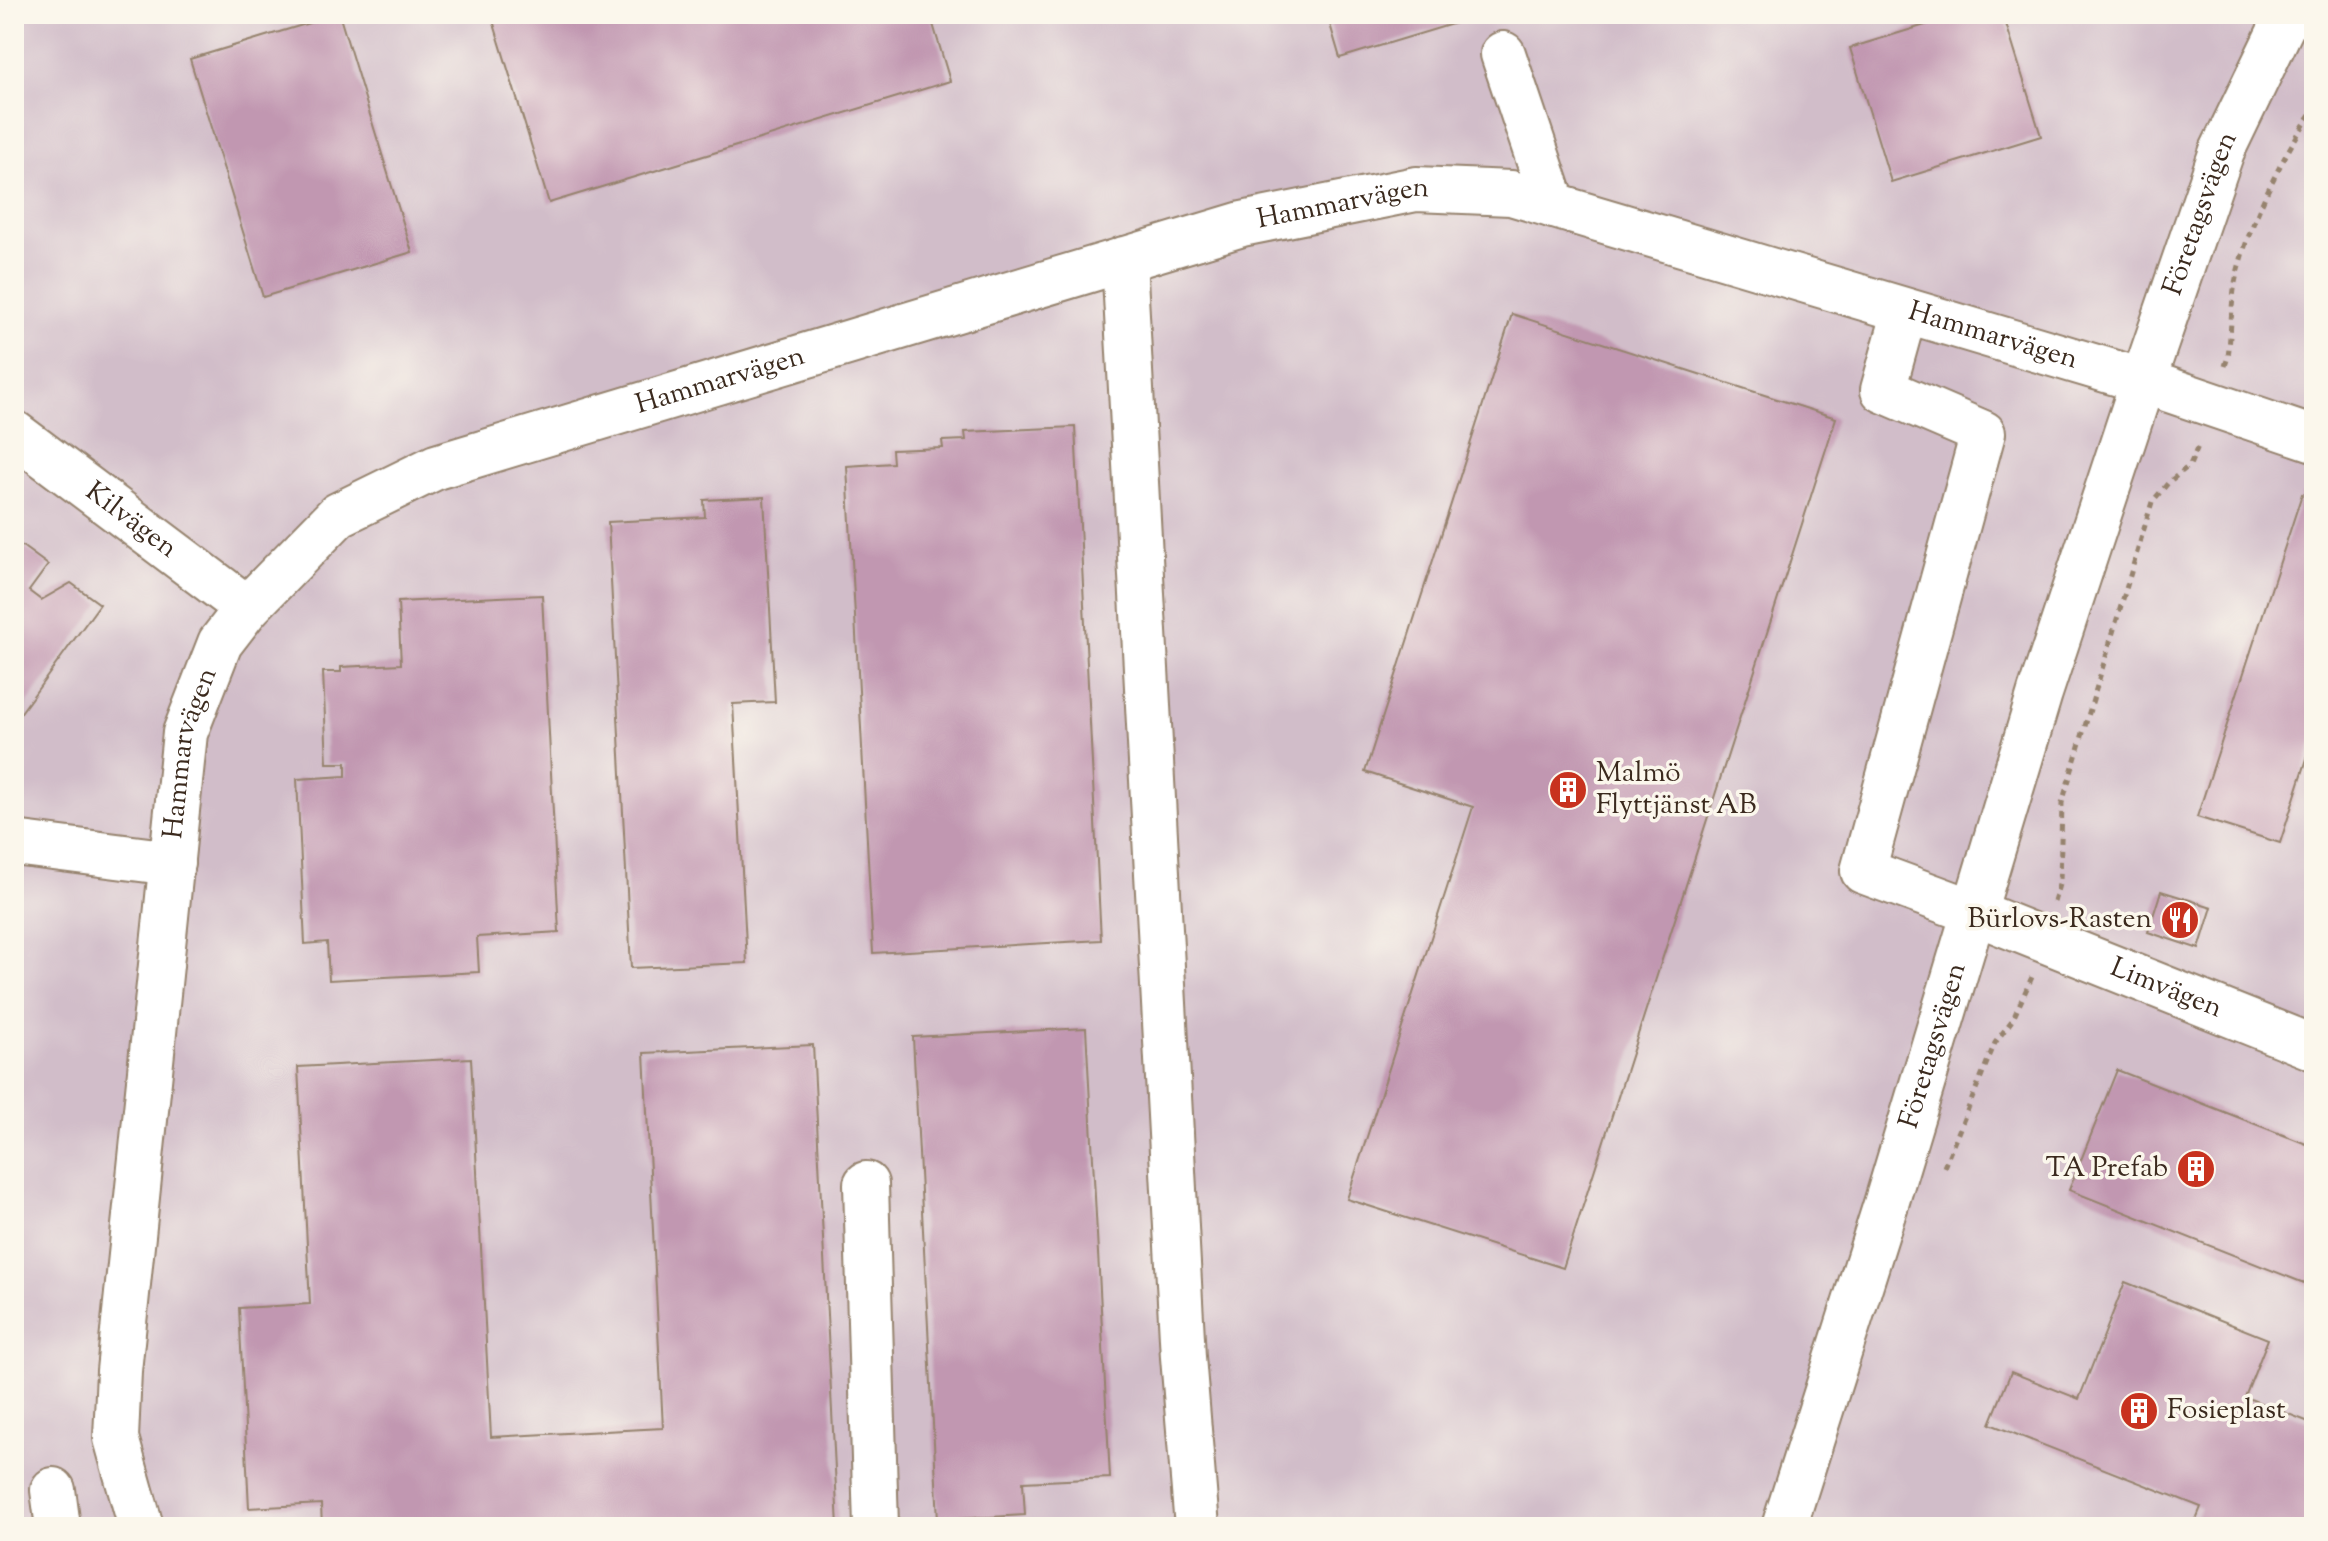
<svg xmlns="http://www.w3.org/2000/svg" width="2328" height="1541" font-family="'Sorts Mill Goudy',serif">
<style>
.industrial{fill:#d1bdc9}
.building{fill:#c197b1}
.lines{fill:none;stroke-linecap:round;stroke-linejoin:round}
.minor-casing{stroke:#96836e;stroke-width:48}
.path{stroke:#96836e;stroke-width:5;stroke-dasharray:6 6;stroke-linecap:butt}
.minor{stroke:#fff;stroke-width:44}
.labels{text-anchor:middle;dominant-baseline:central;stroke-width:7;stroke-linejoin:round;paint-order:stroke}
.street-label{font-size:28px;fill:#3b2a1e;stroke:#fbf7ec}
.poi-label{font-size:28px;fill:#3b2a1e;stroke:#fbf7ec;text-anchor:start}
</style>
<rect width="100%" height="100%" fill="#fbf7ec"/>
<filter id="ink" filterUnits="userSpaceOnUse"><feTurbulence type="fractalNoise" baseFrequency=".0125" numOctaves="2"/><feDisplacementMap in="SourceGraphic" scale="16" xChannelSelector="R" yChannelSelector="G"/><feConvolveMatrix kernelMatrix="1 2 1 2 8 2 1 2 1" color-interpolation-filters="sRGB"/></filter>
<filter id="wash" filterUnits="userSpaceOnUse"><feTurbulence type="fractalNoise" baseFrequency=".006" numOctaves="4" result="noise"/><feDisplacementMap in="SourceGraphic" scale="32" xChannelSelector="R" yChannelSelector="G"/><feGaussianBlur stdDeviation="1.8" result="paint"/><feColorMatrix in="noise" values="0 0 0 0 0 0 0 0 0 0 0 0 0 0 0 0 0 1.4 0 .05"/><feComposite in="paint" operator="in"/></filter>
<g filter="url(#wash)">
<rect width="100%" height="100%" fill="#f2dcbe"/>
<!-- industrial -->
<rect class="industrial" x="14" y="14" width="2300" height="1513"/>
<g id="blocks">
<!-- building -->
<g class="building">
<path d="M 339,14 L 412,252 L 263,297 L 190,59 Z"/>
<path d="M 491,14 L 930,14 L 950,81 L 549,203 Z"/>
<path d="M 1327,14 L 1482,14 L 1482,15 L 1340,58 Z"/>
<path d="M 1961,14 L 2003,14 L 2041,136 L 1891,182 L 1850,48 Z"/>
<path d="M 1512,314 L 1836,418 L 1563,1268 L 1347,1199 L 1473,807 L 1365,772 Z"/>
<path d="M 1075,427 L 1101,940 L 873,953 L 847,466 L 893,463 L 892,450 L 943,448 L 942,441 L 966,440 L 965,432 Z"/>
<path d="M 2302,494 L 2314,498 L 2314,737 L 2280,843 L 2197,817 Z"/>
<path d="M 764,497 L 775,702 L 733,704 L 747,963 L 631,968 L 608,522 L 705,517 L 704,500 Z"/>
<path d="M 14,540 L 48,565 L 29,591 L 41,600 L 71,583 L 100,604 L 14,722 Z"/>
<path d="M 542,595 L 559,932 L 477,937 L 479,972 L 329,980 L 327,942 L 305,944 L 297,779 L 346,776 L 346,763 L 327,763 L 323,672 L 341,672 L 341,667 L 401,664 L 398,602 Z"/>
<path d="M 2161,891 L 2212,907 L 2199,949 L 2148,932 Z"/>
<path d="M 1086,1028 L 1110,1478 L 1023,1482 L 1025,1515 L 938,1520 L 913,1037 Z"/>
<path d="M 813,1045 L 838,1527 L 322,1527 L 321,1504 L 249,1508 L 239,1308 L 310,1304 L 298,1067 L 471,1058 L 491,1437 L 663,1428 L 644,1053 Z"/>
<path d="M 2117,1070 L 2314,1147 L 2314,1287 L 2069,1190 Z"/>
<path d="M 2125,1282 L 2268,1339 L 2245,1397 L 2314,1424 L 2314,1527 L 2193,1527 L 2201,1507 L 1990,1424 L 2011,1372 L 2079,1399 Z"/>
</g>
</g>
</g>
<g filter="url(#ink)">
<use href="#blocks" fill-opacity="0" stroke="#96836e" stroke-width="2"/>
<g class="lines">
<!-- minor casing -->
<g class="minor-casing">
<g id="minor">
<path d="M 1503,54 L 1554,206"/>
<path d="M 1124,259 L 1183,1357 L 1197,1527"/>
<path id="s1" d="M 1905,311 L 1883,390 L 1983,433 L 1863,871 L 1974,912 L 2314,1048"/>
<path id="s2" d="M 14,433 L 247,608"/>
<path d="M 14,843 L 172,863"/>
<path d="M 866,1184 L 876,1527"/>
<path d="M 53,1490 L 58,1527"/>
<path id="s3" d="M 141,1527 L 116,1438 L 119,1371 L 185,733 L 220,643 L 247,608 L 338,515 L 436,467 L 1242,224 L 1416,189 L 1511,193 L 2143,381 L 2314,439"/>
<path id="s4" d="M 1784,1527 L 1886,1204 L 2040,693 L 2143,381 L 2222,151 L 2288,14"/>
</g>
</g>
<!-- path -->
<g class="path">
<path d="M 2225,366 L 2228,357 C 2231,333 2231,307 2235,283 C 2245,231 2283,153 2314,110"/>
<path d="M 2054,902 L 2060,881 L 2062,803 L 2152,502 L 2169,482 L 2190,465 L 2199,444"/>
<path d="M 1944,1167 L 1995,1043 L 2013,1019 L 2032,977"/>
</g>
<!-- minor -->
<use href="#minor" class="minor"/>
</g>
</g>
<!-- icons -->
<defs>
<g id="building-disc" transform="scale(2)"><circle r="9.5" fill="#c8321e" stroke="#fbf7ec"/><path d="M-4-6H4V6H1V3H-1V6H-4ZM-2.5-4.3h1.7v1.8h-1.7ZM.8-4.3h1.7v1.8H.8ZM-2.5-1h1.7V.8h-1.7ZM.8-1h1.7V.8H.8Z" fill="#fff"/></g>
<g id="restaurant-disc" transform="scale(2)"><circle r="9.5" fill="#c8321e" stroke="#fbf7ec"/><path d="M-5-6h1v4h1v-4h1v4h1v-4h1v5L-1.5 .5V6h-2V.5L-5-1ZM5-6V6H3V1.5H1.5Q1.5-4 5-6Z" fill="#fff"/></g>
</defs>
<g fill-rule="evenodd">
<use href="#building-disc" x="1568" y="790"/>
<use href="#restaurant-disc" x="2180" y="920"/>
<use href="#building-disc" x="2196" y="1169"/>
<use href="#building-disc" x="2139" y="1411"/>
</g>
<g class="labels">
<!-- street labels -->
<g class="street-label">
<text stroke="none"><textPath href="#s3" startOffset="2126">Hammarvägen</textPath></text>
<text stroke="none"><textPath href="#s4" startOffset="1378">Företagsvägen</textPath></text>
<text stroke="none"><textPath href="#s3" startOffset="2798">Hammarvägen</textPath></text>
<text stroke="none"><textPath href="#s3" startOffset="1478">Hammarvägen</textPath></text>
<text stroke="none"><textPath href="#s2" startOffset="146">Kilvägen</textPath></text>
<text stroke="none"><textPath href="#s3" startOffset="782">Hammarvägen</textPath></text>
<text stroke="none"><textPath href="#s1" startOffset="970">Limvägen</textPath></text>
<text stroke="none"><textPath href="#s4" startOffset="504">Företagsvägen</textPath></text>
</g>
<!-- poi labels -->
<g class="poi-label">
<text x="1596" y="774">Malmö<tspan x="1596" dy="32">Flyttjänst AB</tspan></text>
<text x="2152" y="920" text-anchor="end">Bürlovs-Rasten</text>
<text x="2168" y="1169" text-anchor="end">TA Prefab</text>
<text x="2167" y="1411">Fosieplast</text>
</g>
</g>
<!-- margin -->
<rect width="2328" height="1541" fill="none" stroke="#fbf7ec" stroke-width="48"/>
</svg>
